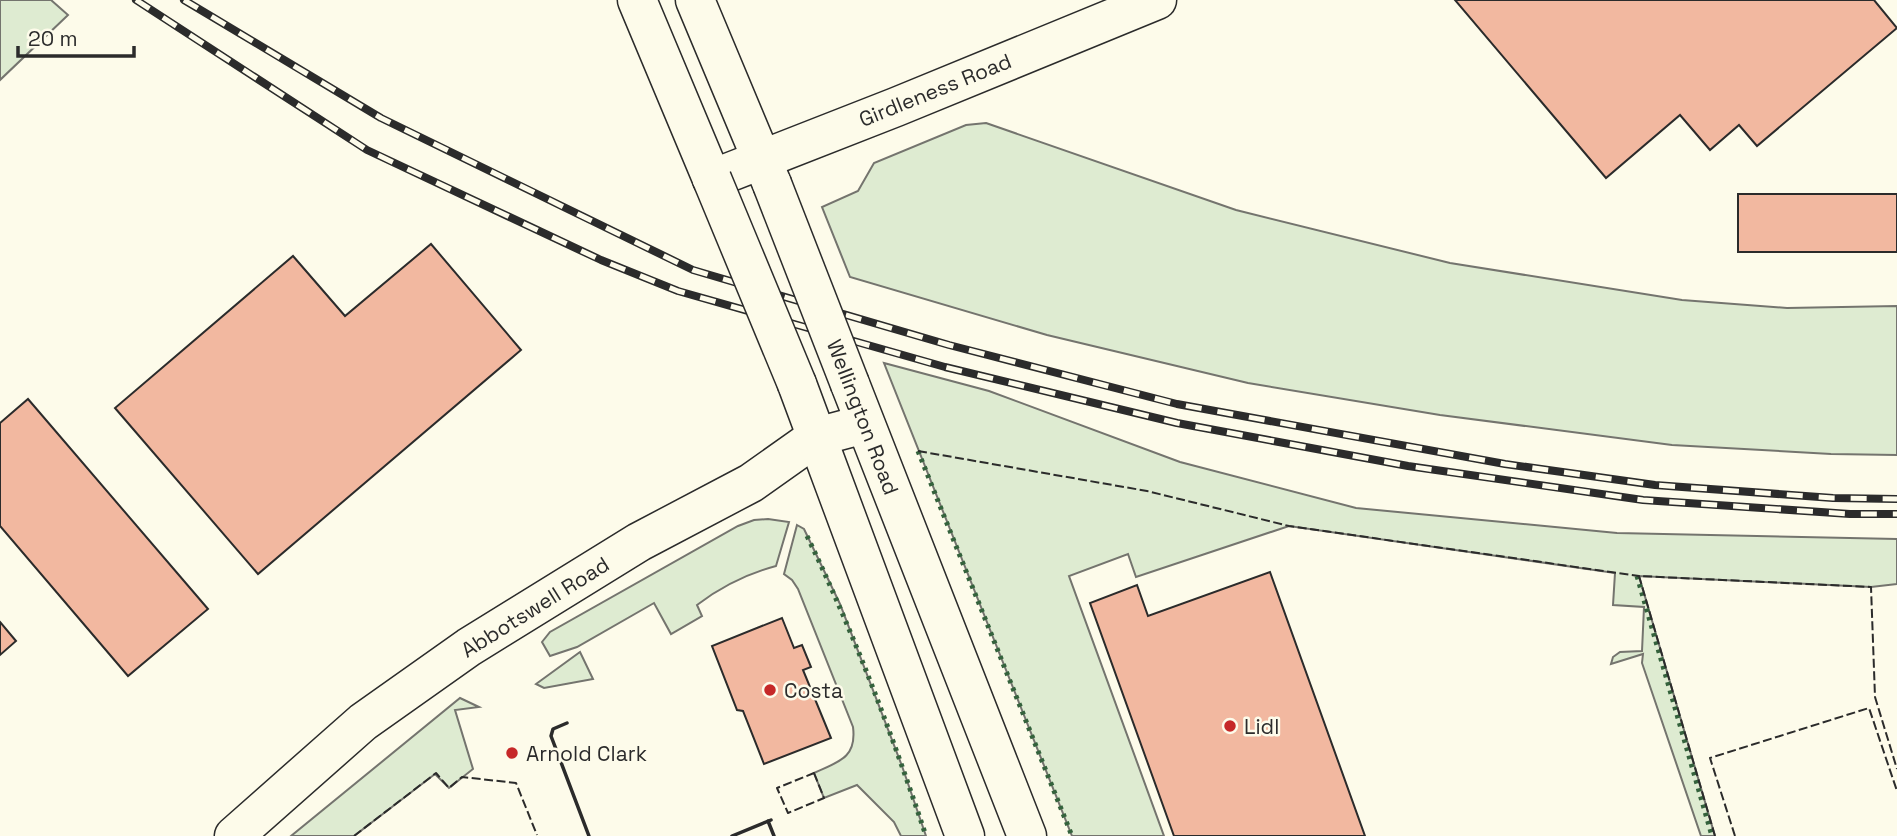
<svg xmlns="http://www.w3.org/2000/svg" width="1897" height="836" font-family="'Space Grotesk',sans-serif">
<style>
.green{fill:#deebd1;stroke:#74746e;stroke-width:2}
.building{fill:#f2b8a0;stroke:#2b2b2b;stroke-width:2}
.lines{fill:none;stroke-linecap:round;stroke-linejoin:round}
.secondary-casing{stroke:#2b2b2b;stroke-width:41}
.primary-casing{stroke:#2b2b2b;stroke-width:41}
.secondary{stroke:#fdfbea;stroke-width:38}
.primary{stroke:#fdfbea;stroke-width:38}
.rail-casing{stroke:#2b2b2b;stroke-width:8}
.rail{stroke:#fdfbea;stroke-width:5;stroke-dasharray:16;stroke-linecap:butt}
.primary-bridge-casing{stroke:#2b2b2b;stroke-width:41;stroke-linecap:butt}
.primary-bridge{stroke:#fdfbea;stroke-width:38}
.hedge{stroke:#34623c;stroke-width:5;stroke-dasharray:3.5 5;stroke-linecap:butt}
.fence{stroke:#2b2b2b;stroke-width:2;stroke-dasharray:9 3.5;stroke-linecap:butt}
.wall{stroke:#2b2b2b;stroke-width:3.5}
.poi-dot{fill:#c62828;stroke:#fdfbea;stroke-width:2.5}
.labels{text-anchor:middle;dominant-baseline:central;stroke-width:5;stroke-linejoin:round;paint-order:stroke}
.street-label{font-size:21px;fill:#2b2b2b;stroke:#fdfbea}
.poi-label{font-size:21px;fill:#2b2b2b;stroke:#fdfbea;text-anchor:start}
</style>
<rect width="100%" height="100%" fill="#fdfbea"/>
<!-- green -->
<g class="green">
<path d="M 0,0 L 51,0 L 68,15 L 0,80 Z"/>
<path d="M 986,123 L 1236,210 L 1450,263 L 1682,300 L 1787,308 L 1897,306 L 1897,455 L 1831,454 L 1672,445 L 1440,415 L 1248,383 L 1047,335 L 850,277 L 822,207 L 858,191 L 874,163 L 966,125 Z"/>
<path d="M 884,363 L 989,391 L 1180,462 L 1356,508 L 1617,533 L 1897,539 L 1897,584 L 1871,587 L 1639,576 L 1715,836 L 1701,836 L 1642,663 L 1643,654 L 1611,664 L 1613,657 L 1620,652 L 1642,651 L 1644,607 L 1613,605 L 1615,573 L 1289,526 L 1136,577 L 1128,554 L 1069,576 L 1164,836 L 1072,836 Z"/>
<path d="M 768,519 L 789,522 L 776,566 C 746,574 722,586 697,605 L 702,616 L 671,634 L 654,603 L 577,647 L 550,656 L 542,642 L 550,632 L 738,526 L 754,520 Z"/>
<path d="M 797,525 L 804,529 L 840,604 L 902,766 L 926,836 L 901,836 L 894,822 L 857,785 L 824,798 L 814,773 C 838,762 857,758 853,727 L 798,589 L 792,580 L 784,574 Z"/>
<path d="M 580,652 L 593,679 L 544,688 L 536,684 Z"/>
<path d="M 460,698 L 479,707 L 455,710 L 473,769 L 449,788 L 435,774 L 354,836 L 291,836 Z"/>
</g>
<!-- building -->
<g class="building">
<path d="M 1455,0 L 1874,0 L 1897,28 L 1757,146 L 1739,125 L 1710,150 L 1680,115 L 1606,178 Z"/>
<rect x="1738" y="194" width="159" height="58"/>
<path d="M 431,244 L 521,350 L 258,574 L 115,408 L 293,256 L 345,316 Z"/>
<path d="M 28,399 L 208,609 L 128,676 L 0,526 L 0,423 Z"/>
<path d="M 1270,572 L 1365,836 L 1174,836 L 1090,603 L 1137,585 L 1148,616 Z"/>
<path d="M 782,618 L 794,648 L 802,645 L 811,667 L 803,670 L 831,738 L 764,764 L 743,711 L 737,710 L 712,646 Z"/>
<path d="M 0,622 L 16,641 L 0,655 Z"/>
</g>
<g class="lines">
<!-- secondary casing -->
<g class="secondary-casing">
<g id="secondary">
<path d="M 712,179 L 896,107 L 1157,0"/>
<path d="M 234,836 L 363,722 L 469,647 L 639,542 L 751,483 L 816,437 L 865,424"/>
</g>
</g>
<!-- primary casing -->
<g class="primary-casing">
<g id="primary">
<path d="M 637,0 L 712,179"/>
<path d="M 695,0 L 772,184"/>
<path d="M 797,384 L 965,836"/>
<path d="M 850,384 L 1027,836"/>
</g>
</g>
<!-- secondary -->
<use href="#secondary" class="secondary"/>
<!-- primary -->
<use href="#primary" class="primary"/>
<!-- rail casing -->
<g class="rail-casing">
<g id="rail">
<path d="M 136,0 L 367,150 L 601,260 L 678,291 L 945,367 L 1177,423 L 1408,466 L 1643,500 L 1850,514 L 1897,514"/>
<path d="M 184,0 L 381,118 L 693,270 L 949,345 L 1177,404 L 1505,464 L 1655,485 L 1833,498 L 1897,499"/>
</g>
</g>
<!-- rail -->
<use href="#rail" class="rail"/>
<!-- primary-bridge casing -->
<g class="primary-bridge-casing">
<g id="primary-bridge">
<path d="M 712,179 L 797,384"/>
<path d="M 772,184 L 850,384"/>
</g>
</g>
<!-- primary-bridge -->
<use href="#primary-bridge" class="primary-bridge"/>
<!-- hedge -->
<g class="hedge">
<path d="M 918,451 L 1072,836"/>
<path d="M 807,536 C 854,633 892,734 926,836"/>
<path d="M 1637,576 L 1712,836"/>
</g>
<!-- fence -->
<g class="fence">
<path d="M 918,451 L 1147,491 L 1289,526 L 1639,576"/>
<path d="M 814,773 L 824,798 L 788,813 L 777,788 Z"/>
<path d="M 354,836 L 436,773 L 449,788 L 462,777 L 516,783 L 537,835"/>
<path d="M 1715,836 L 1639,576 L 1871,587 L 1875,697 L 1897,769"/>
<path d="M 1735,836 L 1710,758 L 1869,708 L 1897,791"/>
</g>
<!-- wall -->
<g class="wall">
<path d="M 567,723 L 553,729 L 551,736 L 589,836"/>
<path d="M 768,821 L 774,836"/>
<path d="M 732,836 L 771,820"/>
</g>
</g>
<!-- markers -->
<g class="poi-dot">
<circle cx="770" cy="690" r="7"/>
<circle cx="1230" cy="726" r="7"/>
<circle cx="512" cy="753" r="7"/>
</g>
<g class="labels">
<!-- street labels -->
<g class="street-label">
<text transform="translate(935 90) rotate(-22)">Girdleness Road</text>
<text transform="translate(863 417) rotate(69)">Wellington Road</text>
<text transform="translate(535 607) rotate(-32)">Abbotswell Road</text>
</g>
<!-- poi labels -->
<g class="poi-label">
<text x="784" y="690">Costa</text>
<text x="1244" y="726">Lidl</text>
<text x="526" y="753">Arnold Clark</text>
</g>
</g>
<!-- scale -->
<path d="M18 46v10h116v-10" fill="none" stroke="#2b2b2b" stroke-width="3.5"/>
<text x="28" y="46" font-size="21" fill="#2b2b2b" stroke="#fdfbea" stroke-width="5" paint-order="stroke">20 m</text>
</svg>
